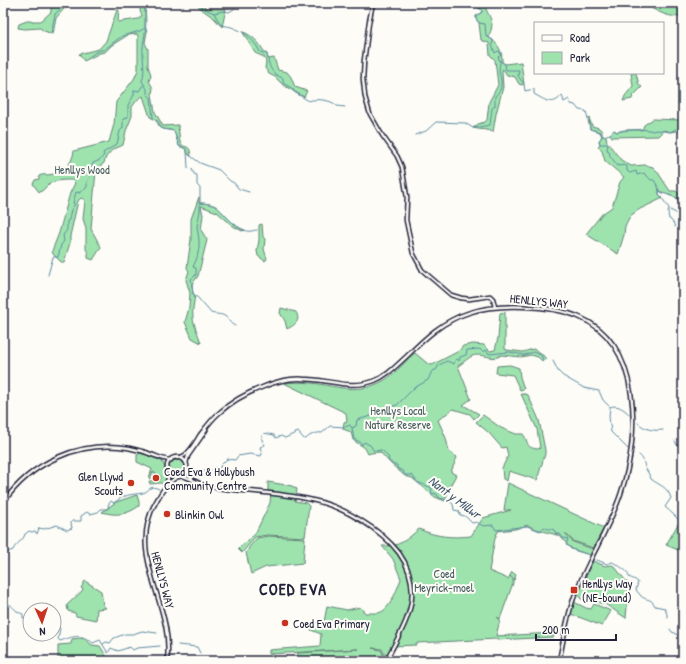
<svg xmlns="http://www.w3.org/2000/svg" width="686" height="664" font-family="'Patrick Hand',sans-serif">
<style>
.green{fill:#9ee3ae;stroke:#608274}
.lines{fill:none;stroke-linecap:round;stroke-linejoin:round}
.stream{stroke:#5d8aa1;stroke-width:1}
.tertiary-casing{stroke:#22223b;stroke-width:5.5}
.tertiary{stroke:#fdfcf7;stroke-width:2.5}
.poi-dot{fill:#c8321e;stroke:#fdfcf7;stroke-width:1.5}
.labels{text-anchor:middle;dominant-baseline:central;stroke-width:4;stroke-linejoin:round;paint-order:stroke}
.park-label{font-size:12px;fill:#475c5e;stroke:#fdfcf7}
.street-label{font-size:12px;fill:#22223b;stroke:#fdfcf7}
.poi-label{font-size:12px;fill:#22223b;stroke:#fdfcf7;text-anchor:start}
.water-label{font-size:13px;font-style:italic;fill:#40566e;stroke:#fdfcf7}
.district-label{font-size:16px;font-weight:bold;letter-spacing:1px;fill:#22223b;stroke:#fdfcf7}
</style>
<rect width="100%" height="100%" fill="#fdfcf7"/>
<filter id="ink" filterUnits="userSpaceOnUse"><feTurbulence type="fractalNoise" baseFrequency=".025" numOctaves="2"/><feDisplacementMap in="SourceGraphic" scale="8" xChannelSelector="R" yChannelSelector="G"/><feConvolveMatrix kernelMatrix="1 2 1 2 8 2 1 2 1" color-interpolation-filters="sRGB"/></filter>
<g filter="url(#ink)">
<!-- green -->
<g class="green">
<path d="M 51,3 L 69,3 L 56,18 L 53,34 L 44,31 L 40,28 L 25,29 L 18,28 L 19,24 L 27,21 L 41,21 L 51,12 Z"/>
<path d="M 141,3 L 145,3 L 145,27 L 147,31 L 145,43 L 148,49 L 148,66 L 151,75 L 149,81 L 153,88 L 152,94 L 155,112 L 163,126 L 178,125 L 180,142 L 183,146 C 190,147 190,149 191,156 L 188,154 L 186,149 L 179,146 L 174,131 C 165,128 161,132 158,121 L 150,117 L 143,96 L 137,100 L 132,107 L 132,116 L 126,131 L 123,145 L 112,150 L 106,157 L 104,163 L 96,170 L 91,229 L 101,247 L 93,260 L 88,258 L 88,253 L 86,249 L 86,228 L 83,219 L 85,201 L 84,199 L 81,198 L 78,201 L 70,236 L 70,243 L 64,262 L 61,262 L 53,254 L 52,251 L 59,233 L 70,193 L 75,183 L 72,180 C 64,180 56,180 49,184 C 45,187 44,191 39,192 L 33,184 L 35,180 L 39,179 L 39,176 C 43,174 45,175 48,175 C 63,173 72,165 74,151 L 109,142 L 114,124 L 116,102 L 134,79 L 138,70 L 138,36 L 137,34 L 128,35 L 112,45 L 105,52 L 100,53 L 84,61 L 79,54 L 99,49 L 106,41 L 117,10 L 119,10 L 118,22 L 138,19 L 142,16 L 140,11 Z"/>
<path d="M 196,3 L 203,3 L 205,8 C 212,9 219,9 226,9 L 222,27 L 214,18 L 201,9 Z"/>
<path d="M 472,3 L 484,3 C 488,18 497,21 488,37 C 497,42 503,51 502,62 L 505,64 L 521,62 L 524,84 L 522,85 L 519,84 L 515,77 L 507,75 L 503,69 L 502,71 L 503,87 L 496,114 L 493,132 C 487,129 480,130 473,128 L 478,124 L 485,122 L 487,120 L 489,102 L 498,85 L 495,60 L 490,55 L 489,43 L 481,40 L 479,23 L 476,19 L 476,16 L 482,12 L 481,9 L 472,5 Z"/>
<path d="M 636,3 L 683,3 L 683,17 C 678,16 672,17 667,15 C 656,12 647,4 636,3 Z"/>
<path d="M 242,31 C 254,37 258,41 265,53 L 267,54 L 268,59 L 274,58 L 278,70 L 287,72 L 291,77 L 295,87 L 307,91 L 304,97 L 283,85 L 275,77 L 269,74 L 265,68 L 266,62 L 264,57 L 255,53 Z"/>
<path d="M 631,73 L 636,73 L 639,85 L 642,87 L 633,96 L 632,99 L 623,101 L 625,96 L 633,86 Z"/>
<path d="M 589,118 L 592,126 L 599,128 L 602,131 L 602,136 L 606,136 L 607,142 L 621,160 L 631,166 L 645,165 L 653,167 L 657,171 L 670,191 L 676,191 L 683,198 L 683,203 L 675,197 L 674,197 L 661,192 L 659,189 L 659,194 L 663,198 L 640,209 L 630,216 L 625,226 L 624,235 L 618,254 L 586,234 L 602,214 L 612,207 L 620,182 L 624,177 L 605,161 L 602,151 L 598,147 L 600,144 L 599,141 L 602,136 L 600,132 L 590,129 Z"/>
<path d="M 653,119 L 681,120 L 683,123 L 683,130 L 670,132 L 664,130 L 658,136 L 612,137 L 610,134 L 614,130 L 617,132 L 624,130 L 642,130 L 644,125 Z"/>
<path d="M 199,197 L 199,203 C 205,203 214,204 218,208 C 226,215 234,227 245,230 L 242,231 L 233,226 L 217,212 L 201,206 L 203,215 L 201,230 L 207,240 L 198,276 L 192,284 L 193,294 L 195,295 C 194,303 192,310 193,318 C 193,323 199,336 201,343 L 192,338 L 185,322 L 189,308 L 190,293 L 186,280 L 189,271 L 187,268 L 191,239 L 191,219 Z"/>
<path d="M 262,224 L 263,237 L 265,239 L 264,249 L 267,259 L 265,261 L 258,256 L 257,251 L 259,240 L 259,225 Z"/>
<path d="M 281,308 L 296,312 C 301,321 295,325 287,329 L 285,321 L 280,313 Z"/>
<path d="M 505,312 L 505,349 L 507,350 L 523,352 L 533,349 L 541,353 L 546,359 L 542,361 L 538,357 L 531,355 L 521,357 L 501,355 C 494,362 482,352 472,356 C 468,358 463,363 458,366 L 471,399 L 463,405 L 479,414 L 474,419 L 470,414 L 453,409 L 438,420 L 446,438 L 449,452 L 457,457 L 451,472 L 456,475 L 450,486 L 445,501 L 435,497 L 412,478 L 405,476 L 391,464 L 380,452 L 371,453 L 368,454 L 365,448 L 353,440 L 351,432 L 343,429 L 344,422 L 347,421 L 346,413 L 284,383 C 293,382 303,382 312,383 C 336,386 355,394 379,383 C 393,377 403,363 415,353 L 428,364 L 432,365 L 459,351 L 463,346 L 473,344 L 484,345 L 490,351 L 495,350 L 498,338 L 500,313 Z"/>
<path d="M 510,365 L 519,368 L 520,377 L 524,389 L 520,390 L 513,375 L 496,373 L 497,366 Z"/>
<path d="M 521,394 L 525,394 L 528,395 L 539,420 L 545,450 L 545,454 L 537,480 L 509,471 L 507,481 L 503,479 L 502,468 L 508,456 L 506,447 L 502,448 L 489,433 L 476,422 L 483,415 L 501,428 L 516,434 L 523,434 C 530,443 524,448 539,449 L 540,448 L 537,429 Z"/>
<path d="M 140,453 L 161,460 L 164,465 L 168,476 L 168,479 L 165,484 L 160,483 L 150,484 L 149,481 L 158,481 L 158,479 L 160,480 L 161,477 L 153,472 L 150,479 L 149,478 L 152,469 L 137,462 L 137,455 Z"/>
<circle cx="177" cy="468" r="8"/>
<path d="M 268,482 L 292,486 L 297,489 L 295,501 L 306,503 L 309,506 L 305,537 L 267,535 L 255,537 L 242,553 L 238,549 L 255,534 L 270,503 L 271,492 L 268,491 Z"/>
<path d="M 508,483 L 604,528 L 593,548 L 573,541 L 565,533 L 573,542 L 593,549 L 590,555 L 571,549 L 560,536 L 533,528 L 528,525 L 515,529 L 498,531 L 495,538 L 489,571 L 508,579 L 512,572 L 516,575 L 514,580 L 510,576 L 513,579 L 513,583 L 500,619 L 497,617 L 500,620 L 496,636 L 554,633 L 554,637 L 497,640 L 496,639 L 417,643 L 417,645 L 392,646 L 387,654 L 384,654 L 382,649 L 372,648 L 381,650 L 384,656 L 382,661 L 295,661 L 298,653 L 358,649 L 269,654 L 269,650 L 320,646 L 321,634 L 311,630 L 310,623 L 324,622 L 327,606 L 347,610 L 360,607 L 365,613 C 369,613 374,613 378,613 C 390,611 397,589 401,579 L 393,559 L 382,546 C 400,547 406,540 419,529 C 436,537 453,538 471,536 L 483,518 L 511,510 L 504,510 Z"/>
<path d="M 137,495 L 139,502 L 139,506 C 127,515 116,516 102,512 L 116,502 Z"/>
<path d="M 680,523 L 683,526 L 683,552 L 666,545 L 678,524 Z"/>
<path d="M 268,536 L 305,538 L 303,563 L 266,567 L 251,574 L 246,553 L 250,546 L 257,538 Z"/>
<path d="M 593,561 L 605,566 L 612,565 L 615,567 L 629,585 L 626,618 L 605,604 L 581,599 L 578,595 Z"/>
<path d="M 85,581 L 101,591 L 103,605 L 106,608 L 97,609 L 96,620 L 76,616 L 75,613 L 68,611 L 67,605 L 82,591 L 83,589 L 81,588 Z"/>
<path d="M 574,602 L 586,608 L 591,609 L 594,604 L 611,611 L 602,626 L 571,614 Z"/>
<path d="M 80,638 L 85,639 L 92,645 L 100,646 L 108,659 L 87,661 L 58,661 L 58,645 L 71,644 L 72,639 Z"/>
</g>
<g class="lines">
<!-- stream -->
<g class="stream">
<path d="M 145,3 C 145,12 147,22 145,32 C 145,37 143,42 143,47 C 142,59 146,70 142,81 L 147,89 L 147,94 L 151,98 L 153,118 C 158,122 158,126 161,128 C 164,130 170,130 174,131 L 179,146 L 186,149 L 187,151 L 188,168 L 192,169 L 194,174 L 197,175 L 197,185 L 200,188 L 200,211 L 197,226 L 199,240 L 199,248 L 197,258 L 193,267 L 196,268 L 196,275 L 191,279 L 193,294 L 198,298 L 211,313 C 216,315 221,313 226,317 C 230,321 229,323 235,326"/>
<path d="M 200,3 L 202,8 L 214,13 L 221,25 C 225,26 230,26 234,28 C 245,32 255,41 260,52 L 267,54 C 269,65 270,74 283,78 L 283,83 L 293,89 L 294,92 L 309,101 C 315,98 333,100 337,106 L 345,107"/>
<path d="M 472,3 L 472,5 L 481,9 L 482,12 L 476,16 L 476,19 L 479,23 L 485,24 L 486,36 L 493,40 L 492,45 L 495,53 L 498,51 L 500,52 L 501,55 L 498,57 L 500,61 L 505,64 L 506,70 L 519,70 L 518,76 L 524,84 L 525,91 L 534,89 L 534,94 C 545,100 553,107 562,95 L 564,102 L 569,99 L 571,104 L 575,105 L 579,110 L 586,111 L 590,129 L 600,132 L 602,136 L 599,141 L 600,144 L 608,144 L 607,150 L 609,151 L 610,156 L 618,166 L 626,165 L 627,167 L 627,171 L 630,173 L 636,171 L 637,175 L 644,173 L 651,180 L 654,180 L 661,192 L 674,197 L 675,197 L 683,203"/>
<path d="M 214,13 L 224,11 L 229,12 L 234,9"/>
<path d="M 51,34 L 55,14 L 67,3"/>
<path d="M 89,57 L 96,52 L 105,49 L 122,36 L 140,31 L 145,28"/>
<path d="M 415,135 L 426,131 L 436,122 L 465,123 L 473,128 L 490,125 L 492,108 L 495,106 L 495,96 C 504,89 501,80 499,71 C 499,69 500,64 500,61"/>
<path d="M 603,136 L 610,134 L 614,130 L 617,132 C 623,130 647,128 653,131 L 656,130 L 670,132 L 676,129"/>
<path d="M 188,154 L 200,163 L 219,170 L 230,181 L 234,183 L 239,189 L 249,192"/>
<path d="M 659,189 L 659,194 C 663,199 665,203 669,208 L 668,213 L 669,219 L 670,219 L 674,224 L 675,227"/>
<path d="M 678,200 L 683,210"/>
<path d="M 200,203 C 205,203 214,204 218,208 C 226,215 236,229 247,231 C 251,232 253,230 257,230"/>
<path d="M 670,210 L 676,213 L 679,217"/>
<path d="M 48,275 L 53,257 L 58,257 L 61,245 L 64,241 L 63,235 L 67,230 L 67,221 L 69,220 L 71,210 L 75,204 L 73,203 L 76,192 L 80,193 L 80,191 L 83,191 L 87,187 L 87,182 L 90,177 L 93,163 L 100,160 L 104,155 L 103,153 L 117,144 L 120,131 L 123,128 L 123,119 L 128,117 L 128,105 L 134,95 L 134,90 L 139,91 L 143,85"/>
<path d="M 553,361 L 558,371 L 563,376 L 584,388 L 599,391 L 603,400 L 610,407 C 617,404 624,409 629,414"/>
<path d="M 610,408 C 608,417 610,423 611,432 L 628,449"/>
<path d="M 638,423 C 646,430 653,431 663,430"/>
<path d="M 352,428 L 354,439 L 360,442 L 362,445 L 364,442 L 370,445 L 374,451 L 382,450 L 389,458 L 388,460 L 394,465 L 397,465 L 397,468 L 404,472 L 404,475 L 412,475 L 417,482 L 432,488 L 431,493 L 437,494 L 439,498 L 448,500 L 453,504 L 454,510 L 459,511 L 460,515 L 465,516 L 472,523 L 477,522 L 483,526 L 493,525 L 496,530 L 527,526 L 540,531 L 544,527 L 548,529 L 552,529 L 554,530 L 556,534 L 560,534 L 563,538 L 568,539 L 566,545 C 569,546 571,548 574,550 C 578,552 582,552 586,554"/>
<path d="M 675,441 L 677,445 L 683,448"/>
<path d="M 639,455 C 644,459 643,461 645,467 C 646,470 650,475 651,479 C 660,486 667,486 671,498 L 665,507 C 671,512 677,518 683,524"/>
<path d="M 195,475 L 204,470 L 204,475 C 208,475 212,471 214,468 L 220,468 L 221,465 L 227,459 L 235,460 L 238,456 L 250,454 L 261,456 L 262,454 L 260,447 L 265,445 L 262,440 L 262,435 L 264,433 L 274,435 L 276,438 L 281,436 L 285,438 L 298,432 L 304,439 L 306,439 C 309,435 317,432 322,433 L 330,426 L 345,427 L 350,425 L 352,428 L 356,426 L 357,420 L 375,415 L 377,412 L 382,412 L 385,410 L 389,409 L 390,407 L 397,405 L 414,388 L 428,380 L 432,371 L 436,370 L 439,365 L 447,361 L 454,364 L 455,360 L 457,359 L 459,361 L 460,357 L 466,355 L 467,350 L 479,349 L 484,352 L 486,350 L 489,354 L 509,352 L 524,355 L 533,352 L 541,355 L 543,360"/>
<path d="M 3,560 L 8,552 L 13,550 C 15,544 24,540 25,534 L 29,531 L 32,532 L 35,531 L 37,534 L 39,528 L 44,529 L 57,525 L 67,530 L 72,528 L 71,523 L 72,521 L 81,521 L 81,516 L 87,512 L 90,514 L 98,512 L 101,509 L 107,509 L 109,508 L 108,505 L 111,501 L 114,503 C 124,494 130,495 143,493 C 150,491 149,484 159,489"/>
<path d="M 597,560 L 607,564 L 612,562 C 615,563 624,569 626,571 C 628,573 628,575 629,577 C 632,579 635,579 638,582 L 636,590 C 638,592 639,594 641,596 C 646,601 651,597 655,606 L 665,608 L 668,618"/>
<path d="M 3,578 L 5,581 L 6,591 L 3,593"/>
<path d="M 3,605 C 13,603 10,606 17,611 C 18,613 21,613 23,614 L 23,618 L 26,618 L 30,615"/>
<path d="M 54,619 L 55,623 L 60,628 L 58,639 L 60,641 C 75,636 80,633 93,643 L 100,640 L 108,653 L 111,648 L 118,651 L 130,647 L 133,650 L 137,648 L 160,646"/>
<path d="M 670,629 L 672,632 L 675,633 L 683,639"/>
<path d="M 103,644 L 106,642 L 110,643 L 114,638 L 125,634 L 133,634 L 142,631 L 157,633"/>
<path d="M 178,645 L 197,647 L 200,653"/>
</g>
<!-- tertiary casing -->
<g class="tertiary-casing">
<g id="tertiary">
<path d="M 373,3 L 369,22 L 364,61 L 363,79 L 365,97 L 370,114 L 382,135 L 397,156 L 402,167 L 407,197 L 406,220 L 413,253 L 422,270 L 451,295 L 461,298 L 469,299 L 490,296 L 493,299 L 495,307"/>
<circle cx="177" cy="467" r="10"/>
<path d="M 177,458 C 181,457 182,457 185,455 C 192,450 196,441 200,435 C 206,427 212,419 219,413 C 232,401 247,393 263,387 C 275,382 289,378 303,379 C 328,379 349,390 374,381 C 387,376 396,366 407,356 C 425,338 443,321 468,313 C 497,303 551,305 579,317 C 643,344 640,437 621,493 C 610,527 589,558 576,592 C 567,614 564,638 559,661"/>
<path d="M 186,463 L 188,456 L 206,430"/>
<path d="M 186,469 L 192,478"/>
<path d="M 181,476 C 189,477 194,481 201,484 C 207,486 213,487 219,488 C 250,492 282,493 312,500 C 342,506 381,529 399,553 C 407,564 412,579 412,593 C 412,617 396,640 386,661"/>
<path d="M 167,483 L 169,473"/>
<path d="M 3,503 C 31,462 80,440 129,448 C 136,450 144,451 150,454 C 157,456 163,460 171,460"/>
<path d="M 167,661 C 175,605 124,554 157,500 C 162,491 167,483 177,477"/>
</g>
</g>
<!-- tertiary -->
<use href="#tertiary" class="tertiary"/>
</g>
</g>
<!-- markers -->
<g class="poi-dot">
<circle cx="156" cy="478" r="4"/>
<circle cx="131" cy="483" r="4"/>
<circle cx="167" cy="514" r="4"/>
<rect x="570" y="586" width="8" height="8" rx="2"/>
<circle cx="285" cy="623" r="4"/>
</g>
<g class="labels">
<!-- park labels -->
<g class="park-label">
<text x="82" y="169">Henllys Wood</text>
<text x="398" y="410">Henllys Local<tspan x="398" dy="14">Nature Reserve</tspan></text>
<text x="444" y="573">Coed<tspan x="444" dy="14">Meyrick-moel</tspan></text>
</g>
<!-- street labels -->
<g class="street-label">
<text transform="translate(539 301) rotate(6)">HENLLYS WAY</text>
<text transform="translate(163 580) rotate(75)">HENLLYS WAY</text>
</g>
<!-- poi labels -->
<g class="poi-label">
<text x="164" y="471">Coed Eva &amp; Hollybush<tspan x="164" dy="14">Community Centre</tspan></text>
<text x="123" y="476" text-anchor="end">Glen Llywd<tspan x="123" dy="14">Scouts</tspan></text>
<text x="175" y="514">Blinkin Owl</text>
<text x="582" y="583">Henllys Way<tspan x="582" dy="14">(NE-bound)</tspan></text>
<text x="293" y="623">Coed Eva Primary</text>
</g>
<!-- water labels -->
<g class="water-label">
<text transform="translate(455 497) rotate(37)">Nant y Millwr</text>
</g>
<!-- district labels -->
<g class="district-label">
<text x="293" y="589">COED EVA</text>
</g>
</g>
<!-- margin -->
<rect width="686" height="664" fill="none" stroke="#fdfcf7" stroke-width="16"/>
<rect x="8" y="8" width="670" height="648" fill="none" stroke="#22223b" stroke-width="1.5" filter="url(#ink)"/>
<!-- legend -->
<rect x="534" y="22" width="130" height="52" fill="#fdfcf7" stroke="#a5a5ac"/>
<rect x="542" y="35" width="20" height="6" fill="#fdfcf7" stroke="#a5a5ac"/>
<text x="570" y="42" font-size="12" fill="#22223b">Road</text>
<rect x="542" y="52" width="20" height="12" fill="#9ee3ae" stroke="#a5a5ac"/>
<text x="570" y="62" font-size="12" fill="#22223b">Park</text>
<!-- north arrow -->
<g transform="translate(42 622) rotate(177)"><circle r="19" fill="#fdfcf7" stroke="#a5a5ac"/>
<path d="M0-3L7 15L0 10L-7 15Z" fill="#c8321e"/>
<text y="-6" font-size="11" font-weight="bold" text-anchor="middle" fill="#22223b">N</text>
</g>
<!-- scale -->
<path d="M536 634v6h80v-6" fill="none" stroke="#22223b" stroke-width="2"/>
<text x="542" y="634" font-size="12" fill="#22223b" stroke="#fdfcf7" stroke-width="3" paint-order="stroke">200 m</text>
</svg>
